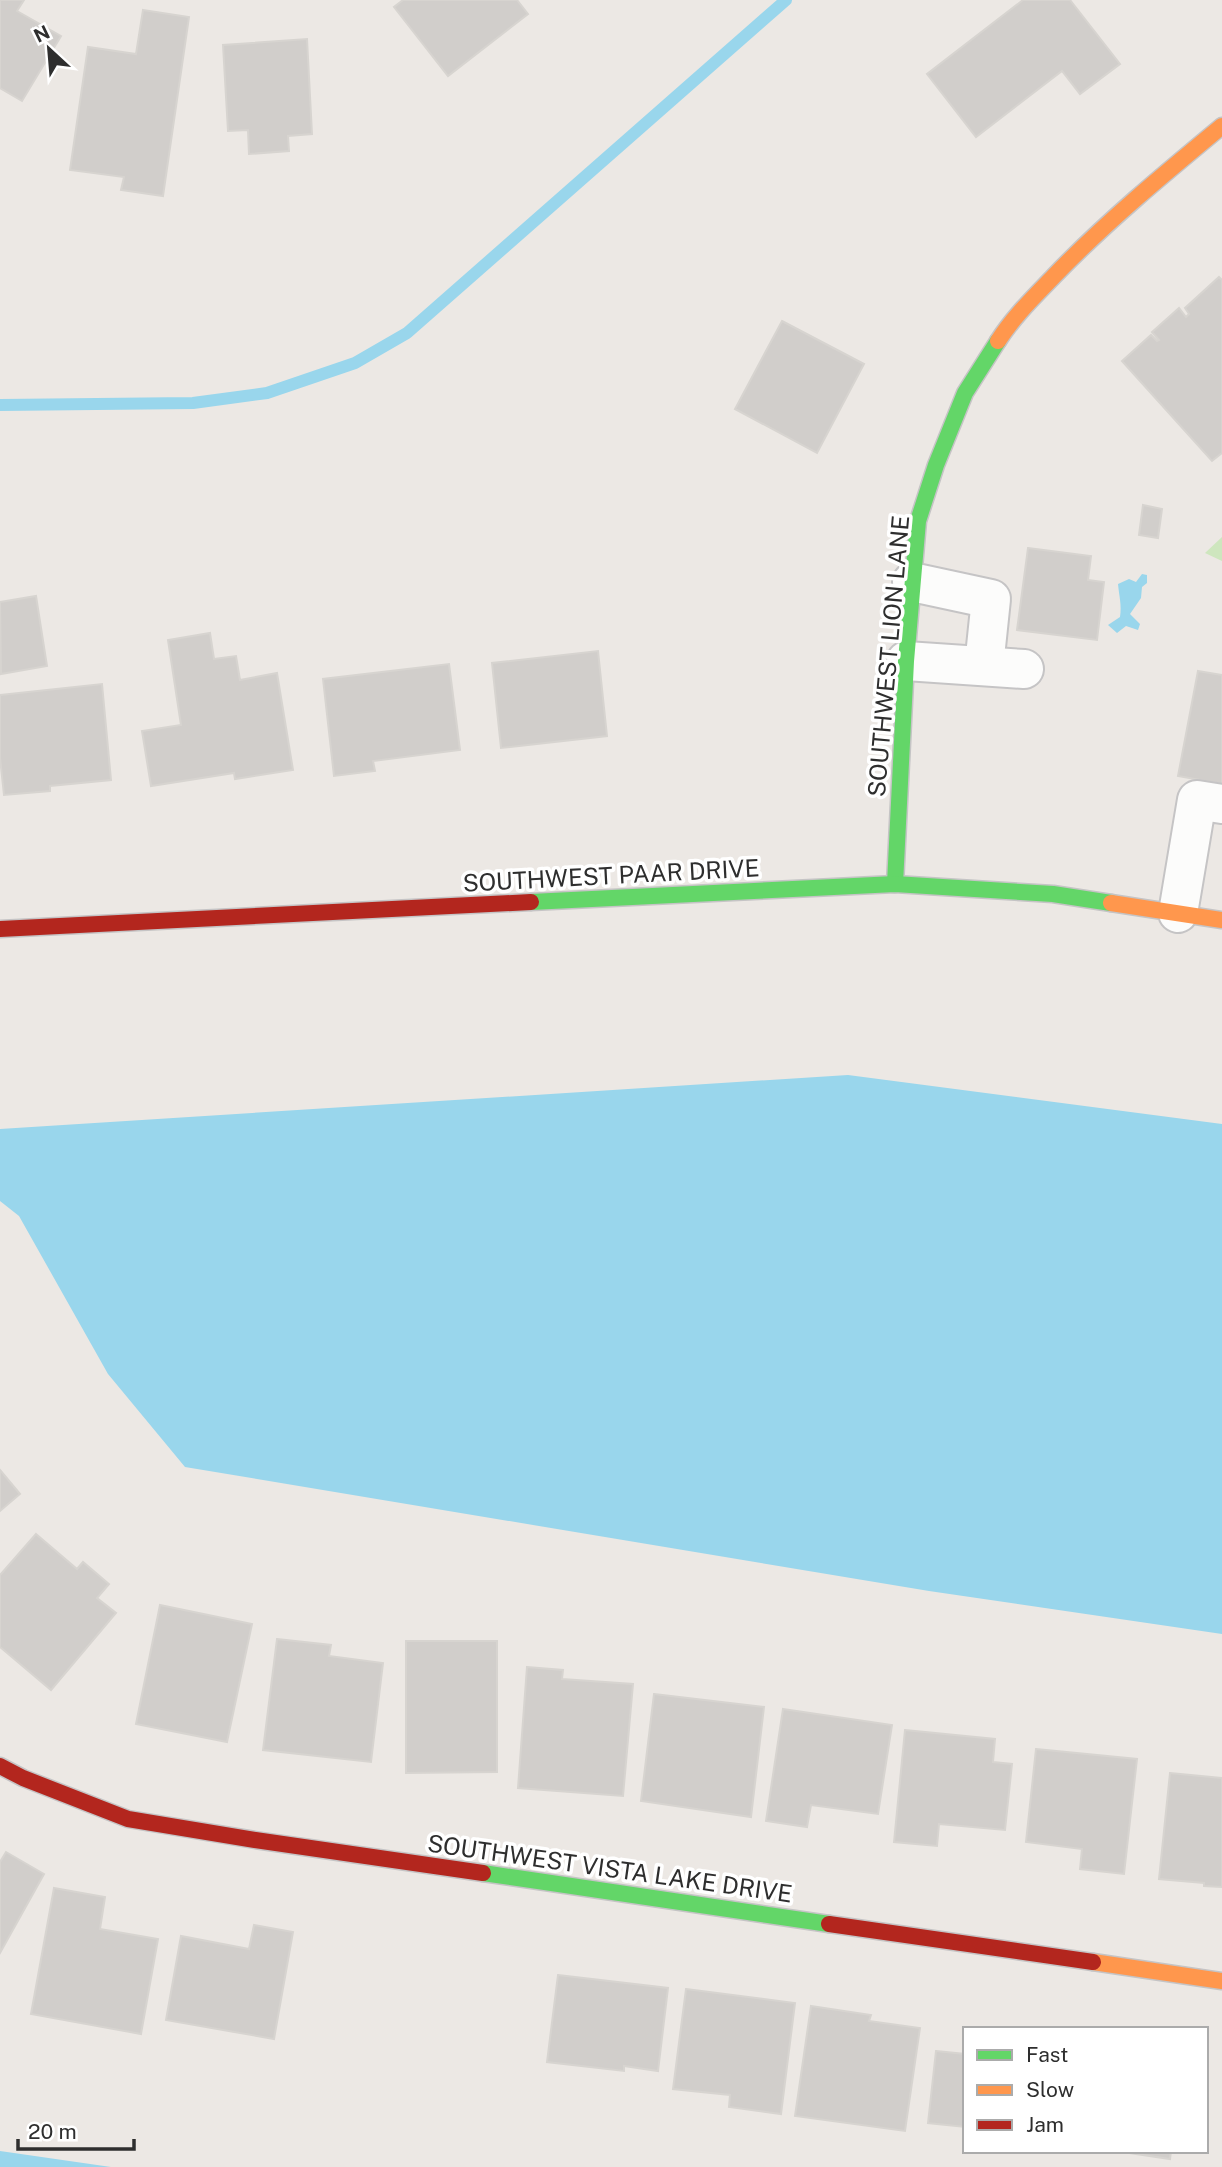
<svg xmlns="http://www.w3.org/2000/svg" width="1222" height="2167" font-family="'Public Sans',sans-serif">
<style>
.green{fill:#cee6be}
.water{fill:#99d6ec}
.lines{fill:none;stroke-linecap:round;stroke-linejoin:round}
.stream{stroke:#99d6ec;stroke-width:12}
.building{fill:#d1cecb;stroke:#d7d4d0;stroke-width:2}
.street-casing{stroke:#c5c4c5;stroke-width:42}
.fast-casing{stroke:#c5c4c5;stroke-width:19}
.slow-casing{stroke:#c5c4c5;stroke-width:19}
.jam-casing{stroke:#c5c4c5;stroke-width:19}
.street{stroke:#fcfcfb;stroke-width:38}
.fast{stroke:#63d668;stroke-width:16}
.slow{stroke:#ff974d;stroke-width:16}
.jam{stroke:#b3261e;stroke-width:16}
.labels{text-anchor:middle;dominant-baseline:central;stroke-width:7;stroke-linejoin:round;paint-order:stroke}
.street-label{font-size:24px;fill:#2e2e2e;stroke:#fff}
</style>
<rect width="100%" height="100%" fill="#ece8e4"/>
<!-- green -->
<path class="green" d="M 1222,537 L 1222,561 L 1205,553 Z"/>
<!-- water -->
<g class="water">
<path d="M 1142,574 L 1147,575 L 1147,583 L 1142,587 L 1141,598 L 1130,614 L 1140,624 L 1138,630 L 1126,626 L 1117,633 L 1108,625 L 1120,617 C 1122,605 1119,596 1118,584 L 1129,579 L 1136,582 Z"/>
<path d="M 848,1075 L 1222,1124 L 1222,1634 L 929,1591 L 185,1467 L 108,1374 L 19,1216 L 0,1201 L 0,1129 Z"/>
<path d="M 0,2151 L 111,2167 L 0,2167 Z"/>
</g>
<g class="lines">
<!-- stream -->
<path class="stream" d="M 0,405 L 193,403 L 267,393 L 355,363 L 407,333 L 786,0"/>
</g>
<!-- building -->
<g class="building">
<path d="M 0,0 L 24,0 L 17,11 L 61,36 L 22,101 L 0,88 Z"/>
<path d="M 403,0 L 517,0 L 528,14 L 448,76 L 394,7 Z"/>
<path d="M 1023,0 L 1070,0 L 1120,64 L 1080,94 L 1062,71 L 976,137 L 927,74 Z"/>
<path d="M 143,10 L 189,17 L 163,196 L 121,190 L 124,177 L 70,170 L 88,47 L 136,54 Z"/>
<path d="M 307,39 L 312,134 L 288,136 L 289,151 L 249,154 L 248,130 L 228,131 L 223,45 Z"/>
<path d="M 1219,277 L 1222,280 L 1222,453 L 1212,461 L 1122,361 L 1151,335 L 1157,341 L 1159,340 L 1152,332 L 1179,308 L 1186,317 L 1189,314 L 1185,308 Z"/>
<path d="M 782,321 L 864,364 L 817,453 L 735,409 Z"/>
<path d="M 1143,505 L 1162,509 L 1158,538 L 1139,535 Z"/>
<path d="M 1028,548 L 1091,556 L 1088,580 L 1104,582 L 1097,640 L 1017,630 Z"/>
<path d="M 36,596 L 47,666 L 1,674 L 0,602 Z"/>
<path d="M 210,633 L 214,659 L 236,656 L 240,680 L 277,673 L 293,770 L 235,779 L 234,773 L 151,786 L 142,731 L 181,725 L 168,640 Z"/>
<path d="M 598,651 L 607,736 L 501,748 L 492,663 Z"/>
<path d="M 449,664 L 460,750 L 373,761 L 375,771 L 334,776 L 323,679 Z"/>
<path d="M 1198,671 L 1222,675 L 1222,784 L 1178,776 Z"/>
<path d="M 102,684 L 111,780 L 50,786 L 50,791 L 4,795 L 0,758 L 0,695 Z"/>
<path d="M 0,1470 L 20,1494 L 0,1511 Z"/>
<path d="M 36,1534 L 77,1569 L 83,1562 L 109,1584 L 97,1598 L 116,1613 L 51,1690 L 0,1647 L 0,1575 Z"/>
<path d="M 160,1605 L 252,1624 L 227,1742 L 136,1724 Z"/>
<path d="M 277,1639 L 331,1645 L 329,1656 L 383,1663 L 371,1762 L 263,1750 Z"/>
<path d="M 406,1641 L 497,1641 L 497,1772 L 406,1773 Z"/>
<path d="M 527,1667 L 563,1670 L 562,1679 L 633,1684 L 623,1796 L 518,1788 Z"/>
<path d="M 654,1694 L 764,1707 L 751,1817 L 641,1801 Z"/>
<path d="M 783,1709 L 892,1725 L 878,1814 L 811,1805 L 807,1827 L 766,1821 Z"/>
<path d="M 905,1730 L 995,1739 L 993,1762 L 1012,1764 L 1005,1830 L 939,1824 L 937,1846 L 894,1842 Z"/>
<path d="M 1036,1749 L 1137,1759 L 1124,1874 L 1080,1869 L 1082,1849 L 1026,1842 Z"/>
<path d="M 1170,1773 L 1222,1778 L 1222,1887 L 1204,1886 L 1204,1883 L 1159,1879 Z"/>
<path d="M 6,1852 L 44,1874 L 0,1953 L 0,1862 Z"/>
<path d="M 54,1888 L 105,1897 L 100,1929 L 158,1939 L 141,2034 L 31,2014 Z"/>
<path d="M 254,1925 L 293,1932 L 274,2039 L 166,2020 L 181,1936 L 249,1949 Z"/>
<path d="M 558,1975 L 668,1988 L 658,2071 L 624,2066 L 624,2071 L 547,2062 Z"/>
<path d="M 686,1989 L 795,2003 L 781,2114 L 729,2107 L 730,2095 L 673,2089 Z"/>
<path d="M 811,2006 L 871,2015 L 869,2021 L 920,2028 L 905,2131 L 795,2116 Z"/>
<path d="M 936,2051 L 965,2054 L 965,2127 L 928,2123 Z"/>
<path d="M 1116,2151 L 1171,2151 L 1170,2159 Z"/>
</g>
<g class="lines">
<!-- street casing -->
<g class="street-casing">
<g id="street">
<path d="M 912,582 L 991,599 L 984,666"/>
<path d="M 906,661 L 1024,669"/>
<path d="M 1178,913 L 1197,800 L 1222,804"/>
</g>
</g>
<!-- fast casing -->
<g class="fast-casing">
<g id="fast">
<path d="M 895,884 L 906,661 L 918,521 L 936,465 L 965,393 L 998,341"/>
<path d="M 531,902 L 895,884 L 1053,894 L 1111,903"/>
<path d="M 483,1873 L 829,1924"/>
</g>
</g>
<!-- slow casing -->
<g class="slow-casing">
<g id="slow">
<path d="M 998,341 C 1014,316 1034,297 1054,276 C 1106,222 1164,174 1222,126"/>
<path d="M 1111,903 L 1222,920"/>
<path d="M 1093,1962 L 1222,1981"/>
</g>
</g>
<!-- jam casing -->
<g class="jam-casing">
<g id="jam">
<path d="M 0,929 L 531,902"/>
<path d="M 0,1766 L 23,1778 L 128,1819 L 255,1840 L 483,1873"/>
<path d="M 829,1924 L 1093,1962"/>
</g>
</g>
<!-- street -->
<use href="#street" class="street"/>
<!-- fast -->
<use href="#fast" class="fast"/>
<!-- slow -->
<use href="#slow" class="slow"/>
<!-- jam -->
<use href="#jam" class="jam"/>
</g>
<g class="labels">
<!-- street labels -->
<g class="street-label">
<text transform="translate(888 656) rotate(-85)">SOUTHWEST LION LANE</text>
<text transform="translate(611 875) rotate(-3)">SOUTHWEST PAAR DRIVE</text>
<text transform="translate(610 1868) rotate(8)">SOUTHWEST VISTA LAKE DRIVE</text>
</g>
</g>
<!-- legend -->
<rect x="963" y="2027" width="245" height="126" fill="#ffffff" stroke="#ababab" stroke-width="2"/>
<rect x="977" y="2050" width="35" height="10" fill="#63d668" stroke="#ababab" stroke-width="2"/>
<text x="1026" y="2062" font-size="21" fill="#2e2e2e">Fast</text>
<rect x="977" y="2085" width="35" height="10" fill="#ff974d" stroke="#ababab" stroke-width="2"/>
<text x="1026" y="2097" font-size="21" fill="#2e2e2e">Slow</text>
<rect x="977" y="2120" width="35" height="10" fill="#b3261e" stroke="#ababab" stroke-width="2"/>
<text x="1026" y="2132" font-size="21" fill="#2e2e2e">Jam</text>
<!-- north arrow -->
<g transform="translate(49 49) rotate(334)" stroke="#ffffff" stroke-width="5" paint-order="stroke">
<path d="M0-5L12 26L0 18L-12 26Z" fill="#2e2e2e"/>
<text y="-10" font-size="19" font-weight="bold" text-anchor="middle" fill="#2e2e2e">N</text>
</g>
<!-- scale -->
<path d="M18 2139v10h116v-10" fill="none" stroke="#2e2e2e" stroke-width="3.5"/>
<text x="28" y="2139" font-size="21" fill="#2e2e2e" stroke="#ffffff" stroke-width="5" paint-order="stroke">20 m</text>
</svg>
